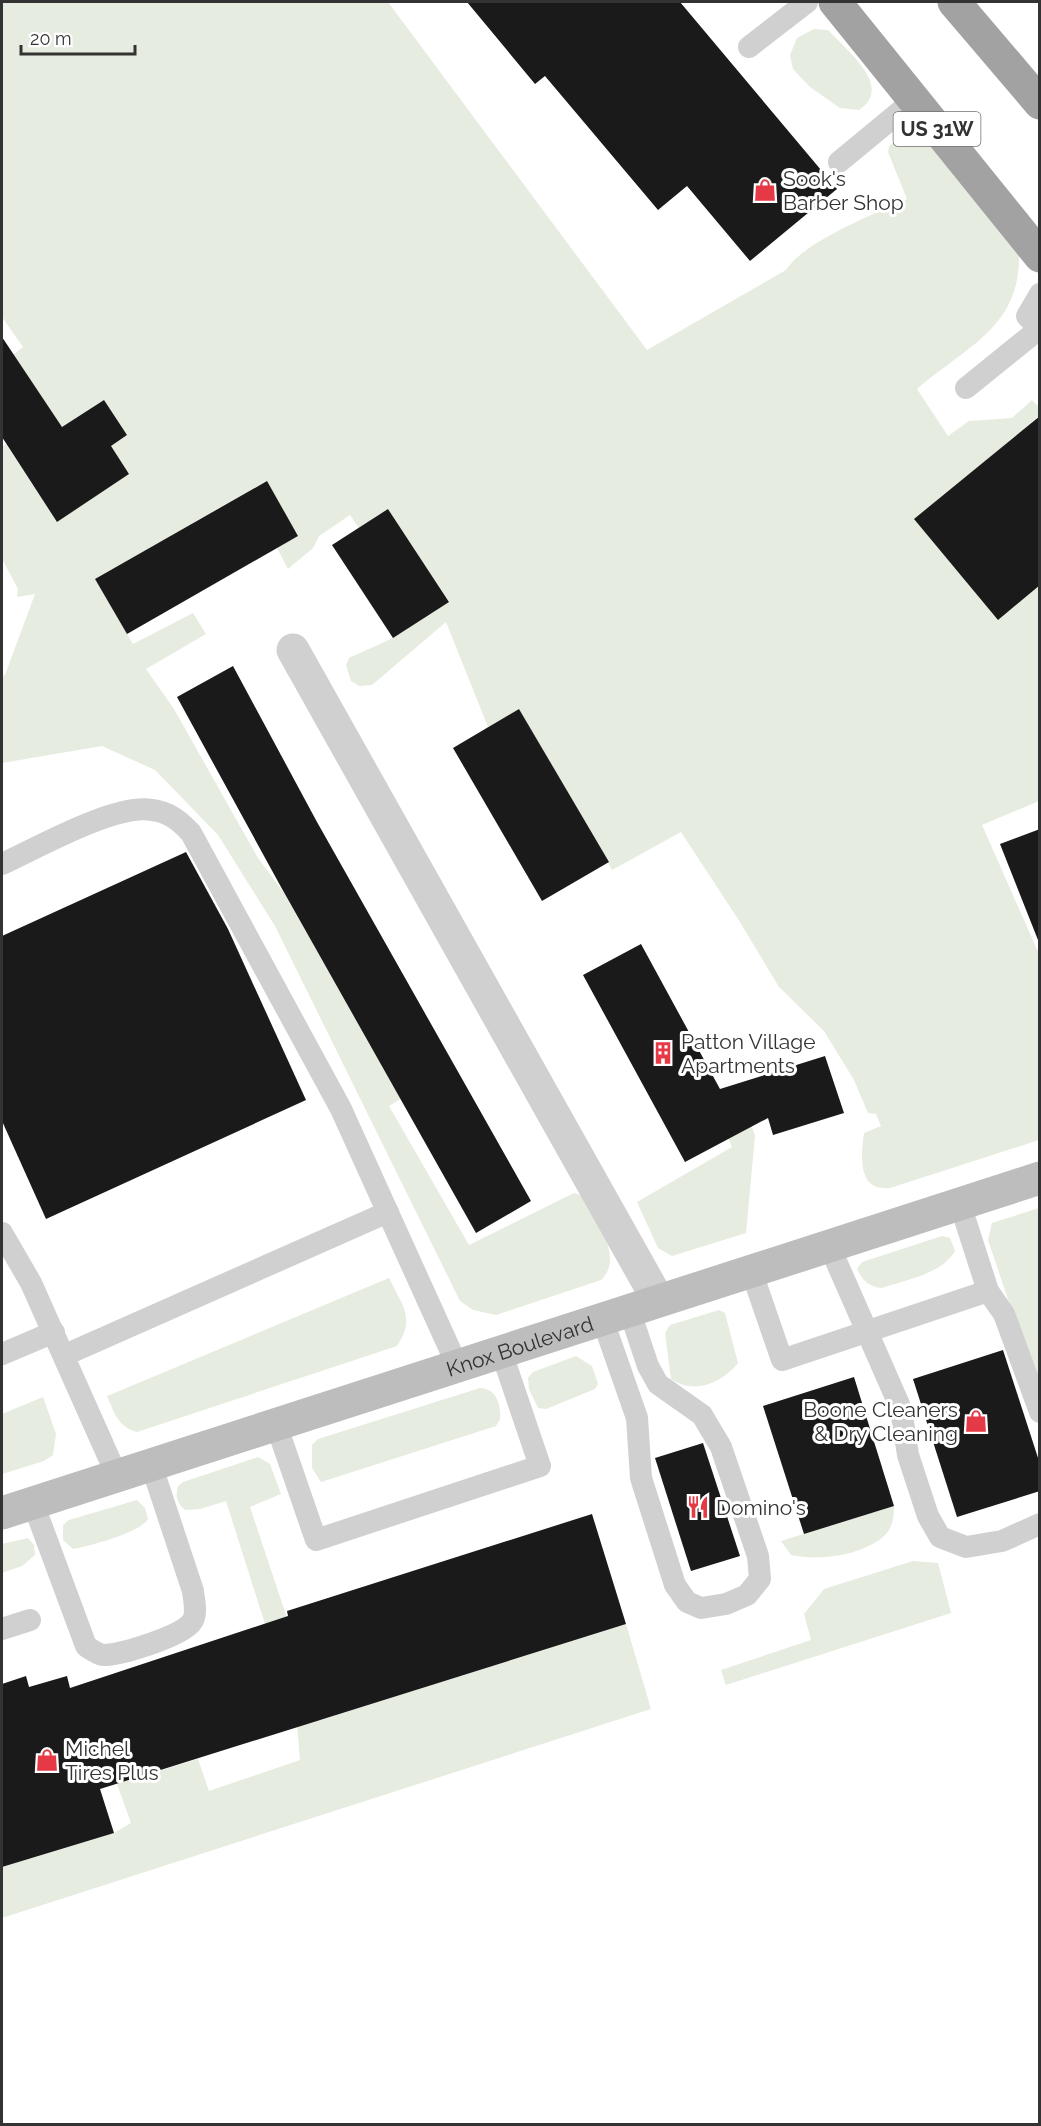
<svg xmlns="http://www.w3.org/2000/svg" width="1041" height="2126" font-family="Raleway,sans-serif">
<style>
.green{fill:#e6ecdf}
.building{fill:#1a1a1a}
.lines{fill:none;stroke-linecap:round;stroke-linejoin:round}
.service{stroke:#d0d0d0;stroke-width:22}
.minor{stroke:#d0d0d0;stroke-width:33}
.secondary{stroke:#bdbdbd;stroke-width:33}
.trunk{stroke:#a2a2a2;stroke-width:33}
.labels{text-anchor:middle;dominant-baseline:central;stroke-width:6;stroke-linejoin:round;paint-order:stroke}
.shield{fill:#fff;stroke:#707070;stroke-width:1.5}
.shield-label{font-size:20px;font-weight:bold;fill:#333}
.poi-label{font-size:21px;fill:#333;stroke:#fff;text-anchor:start}
.street-label{font-size:21px;fill:#333;stroke:#fff}
</style>
<rect width="100%" height="100%" fill="#fff"/>
<!-- green -->
<g class="green">
<path d="M 2,2 L 388,2 L 647,350 L 786,270 C 804,241 875,214 907,199 L 888,152 L 889,146 L 909,130 L 927,140 L 1019,256 C 1020,328 964,348 917,389 L 948,436 L 969,421 L 1012,418 L 1032,400 L 1039,407 L 1039,416 L 915,520 L 1039,585 L 1039,801 L 982,825 L 1039,954 L 1039,1140 L 890,1188 C 857,1192 861,1155 864,1133 L 881,1126 L 876,1114 L 868,1113 L 854,1080 L 824,1031 L 779,987 L 738,919 L 681,832 L 612,870 L 519,709 L 488,727 L 446,622 L 372,685 L 359,686 L 351,681 L 346,665 L 349,658 L 393,638 L 449,601 L 388,509 L 359,528 L 350,515 L 319,536 L 313,548 L 288,569 L 277,548 L 298,536 L 266,481 L 95,579 L 133,644 L 193,613 L 206,634 L 146,669 L 174,709 L 258,858 L 284,893 L 387,1074 L 451,1068 L 389,1106 L 469,1245 L 574,1193 L 583,1196 C 595,1219 625,1257 601,1280 L 496,1315 L 473,1310 L 460,1301 L 275,926 L 218,835 L 155,770 L 102,746 L 2,763 L 2,676 L 5,675 L 35,594 L 17,597 L 18,589 L 2,559 L 2,447 L 6,444 L 57,522 L 129,474 L 111,446 L 127,435 L 104,400 L 62,427 L 38,392 L 2,416 L 2,363 L 23,347 L 2,317 Z"/>
<path d="M 814,29 L 828,30 C 846,50 895,87 859,110 L 840,108 L 810,87 L 793,69 L 790,55 L 797,38 Z"/>
<path d="M 751,1124 L 755,1136 L 746,1233 L 672,1256 L 658,1248 L 637,1202 L 732,1147 L 728,1138 Z"/>
<path d="M 1039,1208 L 1039,1391 L 988,1240 L 992,1223 Z"/>
<path d="M 942,1236 L 950,1238 L 955,1251 C 942,1274 905,1280 882,1288 C 869,1287 863,1281 857,1269 L 862,1262 Z"/>
<path d="M 389,1278 C 402,1305 416,1318 397,1346 L 137,1432 C 118,1427 114,1412 107,1396 L 112,1394 Z"/>
<path d="M 719,1310 L 725,1313 L 738,1363 C 722,1383 694,1395 671,1379 L 665,1333 L 670,1325 Z"/>
<path d="M 576,1356 L 592,1366 L 598,1384 L 595,1389 L 546,1409 L 538,1408 L 529,1389 L 528,1378 L 533,1372 Z"/>
<path d="M 480,1388 C 497,1389 501,1405 500,1419 L 496,1426 L 321,1482 L 312,1468 L 312,1445 L 318,1439 Z"/>
<path d="M 43,1397 L 56,1434 L 53,1455 L 44,1461 L 2,1474 L 2,1414 Z"/>
<path d="M 258,1457 L 270,1464 L 281,1494 L 250,1507 L 321,1720 L 626,1624 L 651,1709 L 2,1918 L 2,1867 L 114,1833 L 131,1823 L 117,1784 L 198,1759 L 209,1791 L 300,1760 L 297,1725 L 226,1501 L 200,1509 L 185,1510 C 177,1503 175,1497 178,1486 L 183,1482 Z"/>
<path d="M 137,1500 L 145,1508 L 148,1519 C 140,1533 89,1546 73,1549 L 63,1540 L 63,1525 L 69,1520 Z"/>
<path d="M 894,1506 C 894,1516 893,1528 884,1536 C 861,1556 819,1561 791,1555 L 781,1541 Z"/>
<path d="M 28,1538 L 34,1545 L 35,1555 L 22,1566 L 2,1573 L 2,1544 Z"/>
<path d="M 913,1561 L 938,1563 L 951,1613 L 726,1685 L 721,1670 L 811,1640 L 804,1614 L 824,1589 Z"/>
</g>
<!-- building -->
<g class="building">
<path d="M 467,2 L 680,2 L 837,189 L 750,261 L 687,186 L 658,210 L 545,76 L 535,84 Z"/>
<path d="M 2,337 L 62,427 L 104,400 L 127,435 L 111,446 L 129,474 L 57,522 L 2,437 Z"/>
<path d="M 1040,416 L 1040,585 L 998,620 L 914,519 Z"/>
<path d="M 267,481 L 298,536 L 127,634 L 95,579 Z"/>
<path d="M 388,509 L 449,602 L 393,638 L 332,545 Z"/>
<path d="M 233,666 L 317,822 L 531,1201 L 476,1233 L 281,887 L 177,697 Z"/>
<path d="M 519,709 L 609,862 L 542,901 L 453,748 Z"/>
<path d="M 1040,829 L 1040,940 L 1038,940 L 1000,844 Z"/>
<path d="M 186,852 L 228,929 L 306,1100 L 46,1219 L 2,1121 L 2,936 Z"/>
<path d="M 641,944 L 720,1089 L 825,1056 L 844,1113 L 773,1135 L 768,1118 L 685,1162 L 583,975 Z"/>
<path d="M 1003,1350 L 1040,1464 L 1040,1491 L 957,1517 L 913,1379 Z"/>
<path d="M 854,1377 L 894,1506 L 804,1534 L 763,1406 Z"/>
<path d="M 703,1443 L 740,1556 L 691,1571 L 655,1458 Z"/>
<path d="M 592,1514 L 626,1624 L 100,1789 L 114,1833 L 2,1867 L 2,1684 L 26,1676 L 29,1687 L 67,1676 L 70,1688 L 288,1616 L 287,1611 Z"/>
</g>
<g class="lines">
<!-- service -->
<g class="service">
<path d="M 749,47 L 807,2"/>
<path d="M 839,162 L 914,100"/>
<path d="M 1040,294 L 1027,316 L 1040,330"/>
<path d="M 966,388 L 1039,329"/>
<path d="M 2,864 C 37,848 116,803 152,810 C 169,812 180,821 191,833 L 341,1109 L 457,1365"/>
<path d="M 2,1233 L 31,1283 L 117,1476"/>
<path d="M 829,1245 L 901,1409 L 908,1455 L 928,1516 L 940,1537 L 966,1547 L 1002,1541 L 1040,1524"/>
<path d="M 751,1270 L 782,1360 L 988,1291 L 960,1204"/>
<path d="M 988,1291 L 1004,1314 L 1040,1412"/>
<path d="M 602,1318 L 637,1418 L 641,1478 L 675,1585 L 687,1602 L 701,1608 L 726,1604 L 747,1595 L 760,1579 L 758,1556 L 721,1447 L 702,1415 L 658,1384 L 648,1366 L 629,1309"/>
<path d="M 2,1354 L 54,1332"/>
<path d="M 65,1355 L 388,1212"/>
<path d="M 276,1424 L 316,1540 L 540,1466 L 501,1351"/>
<path d="M 33,1503 L 86,1646 C 92,1650 97,1654 103,1655 C 121,1655 179,1637 191,1623 C 198,1615 194,1601 193,1591 L 151,1464"/>
<path d="M 2,1629 L 30,1620"/>
</g>
<!-- minor -->
<path class="minor" d="M 293,650 L 658,1300"/>
<!-- secondary -->
<path class="secondary" id="s1" d="M 2,1513 L 1040,1178"/>
<!-- trunk -->
<g class="trunk">
<path d="M 835,2 L 1040,256"/>
<path d="M 954,2 L 1040,103"/>
</g>
</g>
<!-- icons -->
<defs>
<g id="shop-bare" transform="scale(1.8)"><path d="M-5-2.5h2.3a2.7 3.5 0 0 1 5.4 0H5L5.5 6h-11ZM-1.5-2.5h3a1.5 2.3 0 0 0-3 0Z" fill="#e63946" stroke="#fff" stroke-width="2.5" paint-order="stroke"/></g>
<g id="building-bare" transform="scale(1.8)"><path d="M-4-6H4V6H1V3H-1V6H-4ZM-2.5-4.3h1.7v1.8h-1.7ZM.8-4.3h1.7v1.8H.8ZM-2.5-1h1.7V.8h-1.7ZM.8-1h1.7V.8H.8Z" fill="#e63946" stroke="#fff" stroke-width="2.5" paint-order="stroke"/></g>
<g id="restaurant-bare" transform="scale(1.8)"><path d="M-5-6h1v4h1v-4h1v4h1v-4h1v5L-1.5 .5V6h-2V.5L-5-1ZM5-6V6H3V1.5H1.5Q1.5-4 5-6Z" fill="#e63946" stroke="#fff" stroke-width="2.5" paint-order="stroke"/></g>
</defs>
<g fill-rule="evenodd">
<use href="#shop-bare" x="765" y="190"/>
<use href="#building-bare" x="663" y="1053"/>
<use href="#shop-bare" x="976" y="1421"/>
<use href="#restaurant-bare" x="698" y="1507"/>
<use href="#shop-bare" x="47" y="1760"/>
</g>
<g class="labels">
<!-- shield labels -->
<rect class="shield" x="893.5" y="112" width="87" height="34" rx="4.5"/>
<g class="shield-label">
<text x="937" y="129">US 31W</text>
</g>
<!-- poi labels -->
<g class="poi-label">
<text x="783" y="178">Sook's<tspan x="783" dy="24">Barber Shop</tspan></text>
<text x="681" y="1041">Patton Village<tspan x="681" dy="24">Apartments</tspan></text>
<text x="958" y="1409" text-anchor="end">Boone Cleaners<tspan x="958" dy="24">&amp; Dry Cleaning</tspan></text>
<text x="716" y="1507">Domino's</text>
<text x="65" y="1748">Michel<tspan x="65" dy="24">Tires Plus</tspan></text>
</g>
<!-- street labels -->
<g class="street-label">
<text stroke="none"><textPath href="#s1" startOffset="544">Knox Boulevard</textPath></text>
</g>
</g>
<!-- border -->
<rect width="1041" height="2126" fill="none" stroke="#333333" stroke-width="6"/>
<!-- scale -->
<path d="M21 45v9h114v-9" fill="none" stroke="#333333" stroke-width="3"/>
<text x="30" y="45" font-size="18" fill="#333333" stroke="#ffffff" stroke-width="4.5" paint-order="stroke">20 m</text>
</svg>
